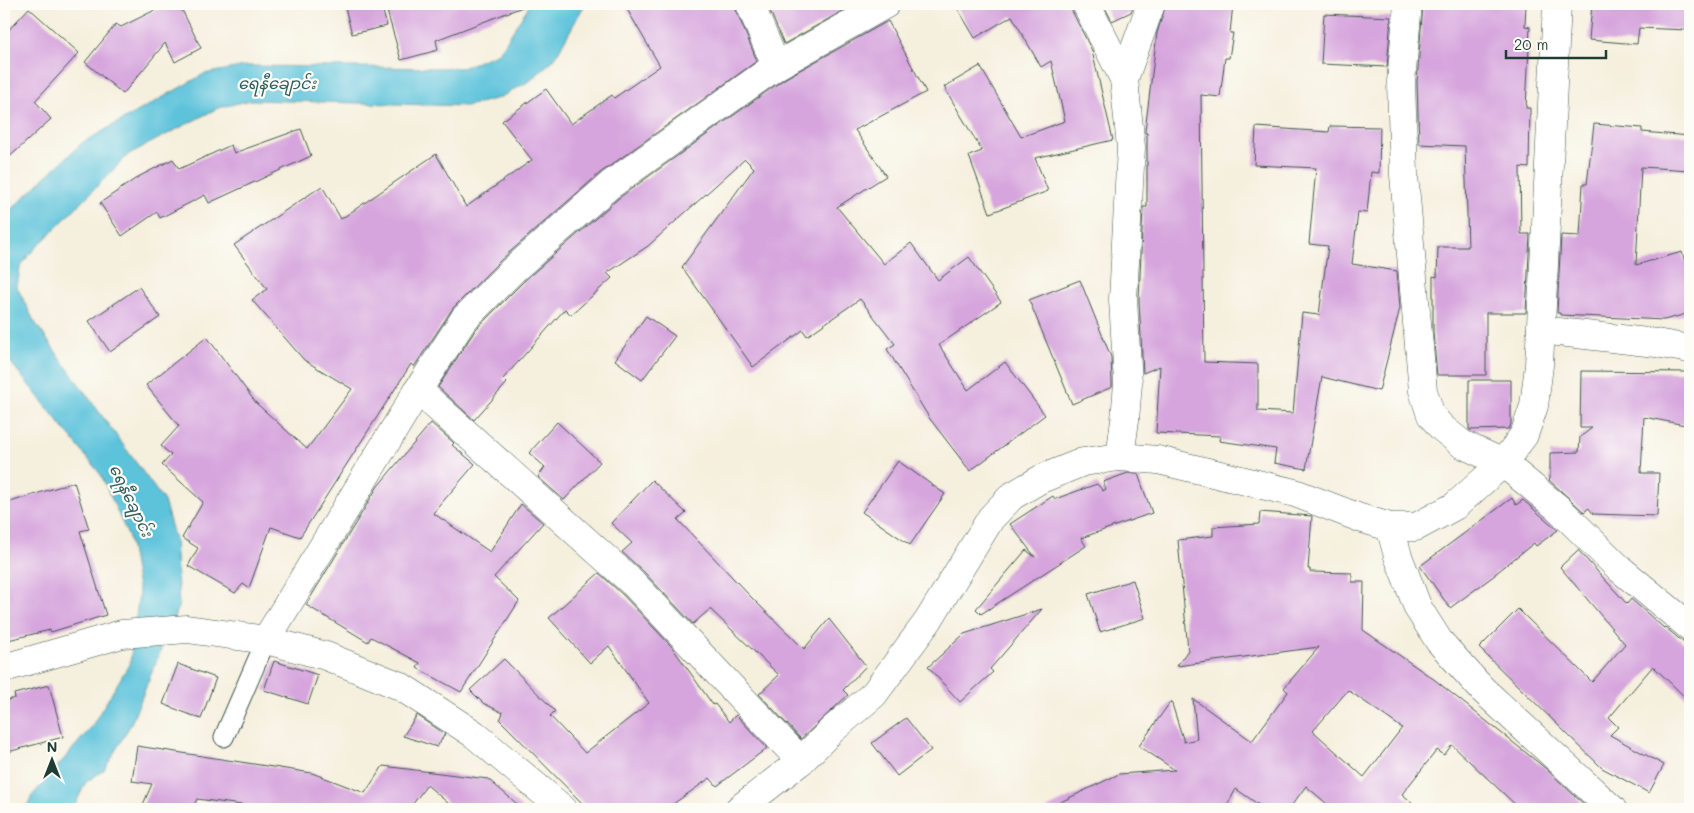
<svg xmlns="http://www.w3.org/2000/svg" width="1694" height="813" font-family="Mali,'Noto Sans Myanmar',sans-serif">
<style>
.water{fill:#5dc3db;stroke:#3e8088}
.building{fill:#d6a5dd;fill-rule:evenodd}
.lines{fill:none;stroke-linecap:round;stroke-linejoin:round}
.lane-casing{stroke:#3f584d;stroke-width:21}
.street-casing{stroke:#3f584d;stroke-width:29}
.lane{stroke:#fff;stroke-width:19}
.street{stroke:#fff;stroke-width:28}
.labels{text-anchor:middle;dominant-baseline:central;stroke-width:4.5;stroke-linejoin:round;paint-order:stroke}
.water-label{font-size:16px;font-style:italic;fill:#2e5e5e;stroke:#fdfcf7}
</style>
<rect width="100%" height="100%" fill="#fdfcf7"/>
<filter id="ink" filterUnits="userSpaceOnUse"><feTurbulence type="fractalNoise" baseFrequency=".02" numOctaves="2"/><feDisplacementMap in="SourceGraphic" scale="10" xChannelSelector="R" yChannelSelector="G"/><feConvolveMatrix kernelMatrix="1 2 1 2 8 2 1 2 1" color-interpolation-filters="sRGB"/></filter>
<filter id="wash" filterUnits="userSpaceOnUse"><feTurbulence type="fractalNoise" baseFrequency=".0096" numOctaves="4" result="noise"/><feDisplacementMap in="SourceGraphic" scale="20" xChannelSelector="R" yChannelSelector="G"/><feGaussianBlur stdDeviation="1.12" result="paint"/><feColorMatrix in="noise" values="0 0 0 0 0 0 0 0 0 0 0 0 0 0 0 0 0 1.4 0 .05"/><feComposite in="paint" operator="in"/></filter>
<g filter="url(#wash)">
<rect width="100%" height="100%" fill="#f5efdd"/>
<!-- water -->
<path class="water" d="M 530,4 L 585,4 L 555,58 L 531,80 L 499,98 L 467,106 L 251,100 L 218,108 L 129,154 L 28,256 L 20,268 L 17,287 L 34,321 L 65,365 L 164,501 L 175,539 L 179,605 L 131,724 L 104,770 L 86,782 L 73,809 L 26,809 L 31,797 L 90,729 L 130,663 L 139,593 L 129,538 L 101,475 L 4,354 L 4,216 L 82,143 L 204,74 L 245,66 L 462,68 L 499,53 Z"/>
<g id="blocks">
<!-- building -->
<g class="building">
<path d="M 167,4 L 179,4 L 201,48 L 175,62 L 165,43 L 123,94 L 85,62 L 116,24 L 121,27 Z"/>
<path d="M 344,4 L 381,4 L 387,26 L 352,34 Z"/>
<path d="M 414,4 L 525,4 L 525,6 L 436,40 L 438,50 L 401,60 L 387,11 Z"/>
<path d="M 624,4 L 735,4 L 736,10 L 757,61 L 600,173 L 503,258 L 453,308 L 414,367 L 411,364 L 300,537 L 271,527 L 249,588 L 243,584 L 235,593 L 188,566 L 198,548 L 182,538 L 203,502 L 162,465 L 171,455 L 161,446 L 179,426 L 146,385 L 207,337 L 256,403 L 307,449 L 352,389 L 304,360 L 252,300 L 267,289 L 234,245 L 322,186 L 341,219 L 436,154 L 466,207 L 532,160 L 502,121 L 546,89 L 571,124 L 612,95 L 614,98 L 660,66 Z"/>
<path d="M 767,4 L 855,4 L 784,44 Z"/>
<path d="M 955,4 L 1070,4 L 1072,11 L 1092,51 L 1113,140 L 1035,158 L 1048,191 L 990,213 L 969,156 L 982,151 L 944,87 L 980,66 L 1021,137 L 1065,121 L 1051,61 L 1041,67 L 1012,16 L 975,38 Z"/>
<path d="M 1103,4 L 1134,4 L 1131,12 L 1112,21 Z"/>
<path d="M 1166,4 L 1233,4 L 1230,33 L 1233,33 L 1229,58 L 1225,58 L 1220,97 L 1201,95 L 1204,362 L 1258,364 L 1258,411 L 1293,413 L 1302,313 L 1319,315 L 1328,246 L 1309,244 L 1316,168 L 1254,165 L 1256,127 L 1329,132 L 1330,126 L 1380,127 L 1379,173 L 1371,172 L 1367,213 L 1358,212 L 1352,264 L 1397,271 L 1400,308 L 1379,391 L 1322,377 L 1306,469 L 1274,463 L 1276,449 L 1219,441 L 1220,436 L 1156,433 L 1160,366 L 1143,373 L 1139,300 L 1143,207 L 1147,207 L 1147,133 L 1145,133 L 1145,131 L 1157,33 Z"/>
<path d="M 1423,4 L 1526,4 L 1525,26 L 1530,27 L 1526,108 L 1530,108 L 1529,168 L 1520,167 L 1521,234 L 1530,234 L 1526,313 L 1486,313 L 1486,375 L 1437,375 L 1433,332 L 1433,276 L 1437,277 L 1438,247 L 1468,247 L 1465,146 L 1419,144 L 1417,82 Z"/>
<path d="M 1592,4 L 1690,4 L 1688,30 L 1639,28 L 1637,44 L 1589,40 Z"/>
<path d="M 29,8 L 79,53 L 35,101 L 51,119 L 4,162 L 4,35 Z"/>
<path d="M 1324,14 L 1391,17 L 1387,67 L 1321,64 Z"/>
<path d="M 888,21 L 926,92 L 855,130 L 886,176 L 837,207 L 884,264 L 911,243 L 938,280 L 969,257 L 1001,302 L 939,345 L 968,390 L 1005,362 L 1045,415 L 970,471 L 930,419 L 887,349 L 895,344 L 860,299 L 807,336 L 803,330 L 753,367 L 682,267 L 754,168 L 745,159 L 648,246 L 607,273 L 612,278 L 571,315 L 565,309 L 503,379 L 507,383 L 474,420 L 438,387 L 476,329 L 524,281 L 620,197 L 784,79 Z"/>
<path d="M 1594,124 L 1642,128 L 1642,132 L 1690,136 L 1690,170 L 1641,167 L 1636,265 L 1682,252 L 1690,278 L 1690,313 L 1664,320 L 1560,315 L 1560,313 L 1557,313 L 1561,235 L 1580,236 L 1583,184 L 1587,184 Z"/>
<path d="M 301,129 L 311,156 L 209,203 L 205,195 L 160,218 L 157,212 L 122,236 L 100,203 L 138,177 L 173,159 L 179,169 L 231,145 L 234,153 Z"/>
<path d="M 1080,280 L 1111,357 L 1112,383 L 1112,387 L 1072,404 L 1029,300 Z"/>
<path d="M 139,287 L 160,317 L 110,352 L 89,321 Z"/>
<path d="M 646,316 L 675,336 L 642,380 L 615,360 Z"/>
<path d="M 1581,371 L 1690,372 L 1690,426 L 1644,417 L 1641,473 L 1659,473 L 1657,516 L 1593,514 L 1589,508 L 1584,512 L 1549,480 L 1550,479 L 1550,453 L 1579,452 L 1580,437 L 1592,428 L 1580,428 Z"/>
<path d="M 1469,380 L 1511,380 L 1511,424 L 1509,429 L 1469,430 Z"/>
<path d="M 557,422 L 600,462 L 564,500 L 538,477 L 545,467 L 529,453 Z"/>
<path d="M 431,423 L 454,443 L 452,445 L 475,464 L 433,513 L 490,552 L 521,504 L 543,523 L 494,577 L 519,601 L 461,692 L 417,668 L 420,663 L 371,637 L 368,642 L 306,605 L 378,486 Z"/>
<path d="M 898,461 L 945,494 L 910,545 L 862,512 Z"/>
<path d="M 1128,473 L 1138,474 L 1152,513 L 1081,538 L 1086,546 L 981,614 L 976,609 L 1026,550 L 1035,557 L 1010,524 L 1053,496 L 1055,499 L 1097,484 L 1103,491 L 1106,489 L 1103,482 Z"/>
<path d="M 652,480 L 686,513 L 678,520 L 751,597 L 804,649 L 829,619 L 866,666 L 843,690 L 848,695 L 801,739 L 759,694 L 779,675 L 710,609 L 693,624 L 644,572 L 622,552 L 632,543 L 611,523 Z"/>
<path d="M 74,482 L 89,529 L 80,531 L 106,615 L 51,632 L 50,630 L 4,641 L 4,504 Z"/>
<path d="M 1512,498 L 1516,505 L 1523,500 L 1558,530 L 1536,546 L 1534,543 L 1495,574 L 1495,575 L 1450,608 L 1420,566 Z"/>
<path d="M 1260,512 L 1312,516 L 1308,569 L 1310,569 L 1310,572 L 1352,573 L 1352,582 L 1364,582 L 1363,630 L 1435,680 L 1545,768 L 1589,809 L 1520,809 L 1452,745 L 1444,755 L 1437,750 L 1402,794 L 1420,809 L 1333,809 L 1306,786 L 1289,809 L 1265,809 L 1236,789 L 1225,809 L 1046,809 L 1119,774 L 1175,770 L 1139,746 L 1171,701 L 1184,742 L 1197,739 L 1193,699 L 1252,741 L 1288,692 L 1284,688 L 1319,647 L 1177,666 L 1188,650 L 1178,540 L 1213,536 L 1213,527 L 1259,524 ZM 1348,690 L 1402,728 L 1364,777 L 1313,731 Z"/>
<path d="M 1578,550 L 1627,604 L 1631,599 L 1664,628 L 1665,627 L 1690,648 L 1690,702 L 1653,666 L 1609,718 L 1618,727 L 1610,735 L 1664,765 L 1649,793 L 1602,768 L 1479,648 L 1518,609 L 1592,682 L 1625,644 L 1560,567 Z"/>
<path d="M 599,573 L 622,594 L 672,647 L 713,705 L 715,704 L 729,722 L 736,715 L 767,748 L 717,786 L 710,778 L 666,809 L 588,809 L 500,720 L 503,713 L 483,703 L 470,690 L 504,659 L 555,711 L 550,716 L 585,753 L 649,703 L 609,646 L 590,663 L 549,618 Z"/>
<path d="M 1133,580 L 1145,618 L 1100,632 L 1088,594 Z"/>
<path d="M 1042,609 L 990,669 L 993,672 L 960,702 L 928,667 L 964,634 Z"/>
<path d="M 274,661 L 318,675 L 308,704 L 264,690 Z"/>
<path d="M 178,664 L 216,678 L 201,719 L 163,704 Z"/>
<path d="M 49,685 L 63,737 L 4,753 L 4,701 L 15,698 L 14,694 Z"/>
<path d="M 417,715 L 445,734 L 437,747 L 403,736 Z"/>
<path d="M 906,718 L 931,750 L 897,776 L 872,743 Z"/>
<path d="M 137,746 L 312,773 L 365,793 L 383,766 L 488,779 L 523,809 L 455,809 L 427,785 L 409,809 L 272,809 L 197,799 L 192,809 L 141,809 L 152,784 L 132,781 Z"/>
</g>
</g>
</g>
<g filter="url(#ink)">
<use href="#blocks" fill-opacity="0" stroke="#3f584d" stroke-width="1"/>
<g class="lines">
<!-- lane casing -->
<g class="lane-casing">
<path id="lane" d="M 224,737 L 266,640"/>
</g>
<!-- street casing -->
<g class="street-casing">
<g id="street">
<path d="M 750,4 L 776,66"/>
<path d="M 1086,4 L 1124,79 L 1131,147 L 1123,300 L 1128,383 L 1125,420 L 1120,457"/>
<path d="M 1408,4 L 1401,82 L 1404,175 L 1423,391 L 1431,415 L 1442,428 L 1462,444 L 1503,463 L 1558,508 L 1620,569 L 1690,627"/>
<path d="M 1124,79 L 1151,4"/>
<path d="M 1541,330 L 1656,343 L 1690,349"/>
<path d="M 418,390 L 633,583 L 801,761"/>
<path d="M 1390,527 L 1398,556 L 1418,608 L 1439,641 L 1482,689 L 1612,809"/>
<path d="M 266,640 L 418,390 L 464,319 L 513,270 L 610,185 L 776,66 L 886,4"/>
<path d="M 4,668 L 122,634 L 187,629 L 266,640 L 326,656 L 400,686 L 474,734 L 563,809"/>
<path d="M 739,809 L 801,761 L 832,730 L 874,694 L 928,621 L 991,518 L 1012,496 L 1041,479 L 1083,462 L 1120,457 L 1158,460 L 1295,493 L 1360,518 L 1390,527 L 1416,527 L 1455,506 L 1503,463 L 1524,435 L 1534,406 L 1539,365 L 1557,4"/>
</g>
</g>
<!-- lane -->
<use href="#lane" class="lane"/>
<!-- street -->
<use href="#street" class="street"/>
</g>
</g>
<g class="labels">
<!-- water labels -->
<g class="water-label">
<text x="277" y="82">ရေနီချောင်း</text>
<text transform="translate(132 500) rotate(64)">ရေနီချောင်း</text>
</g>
</g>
<!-- margin -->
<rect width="1694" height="813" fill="none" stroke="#fdfcf7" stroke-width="20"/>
<!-- north arrow -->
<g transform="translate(52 760)" stroke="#fdfcf7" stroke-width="4" paint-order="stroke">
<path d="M0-4L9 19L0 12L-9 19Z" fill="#1f3d34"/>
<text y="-8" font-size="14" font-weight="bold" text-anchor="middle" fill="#1f3d34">N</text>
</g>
<!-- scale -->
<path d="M1506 50v8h100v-8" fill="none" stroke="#1f3d34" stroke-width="2.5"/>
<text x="1514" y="50" font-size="15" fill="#1f3d34" stroke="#fdfcf7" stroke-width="4" paint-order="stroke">20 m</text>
</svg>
